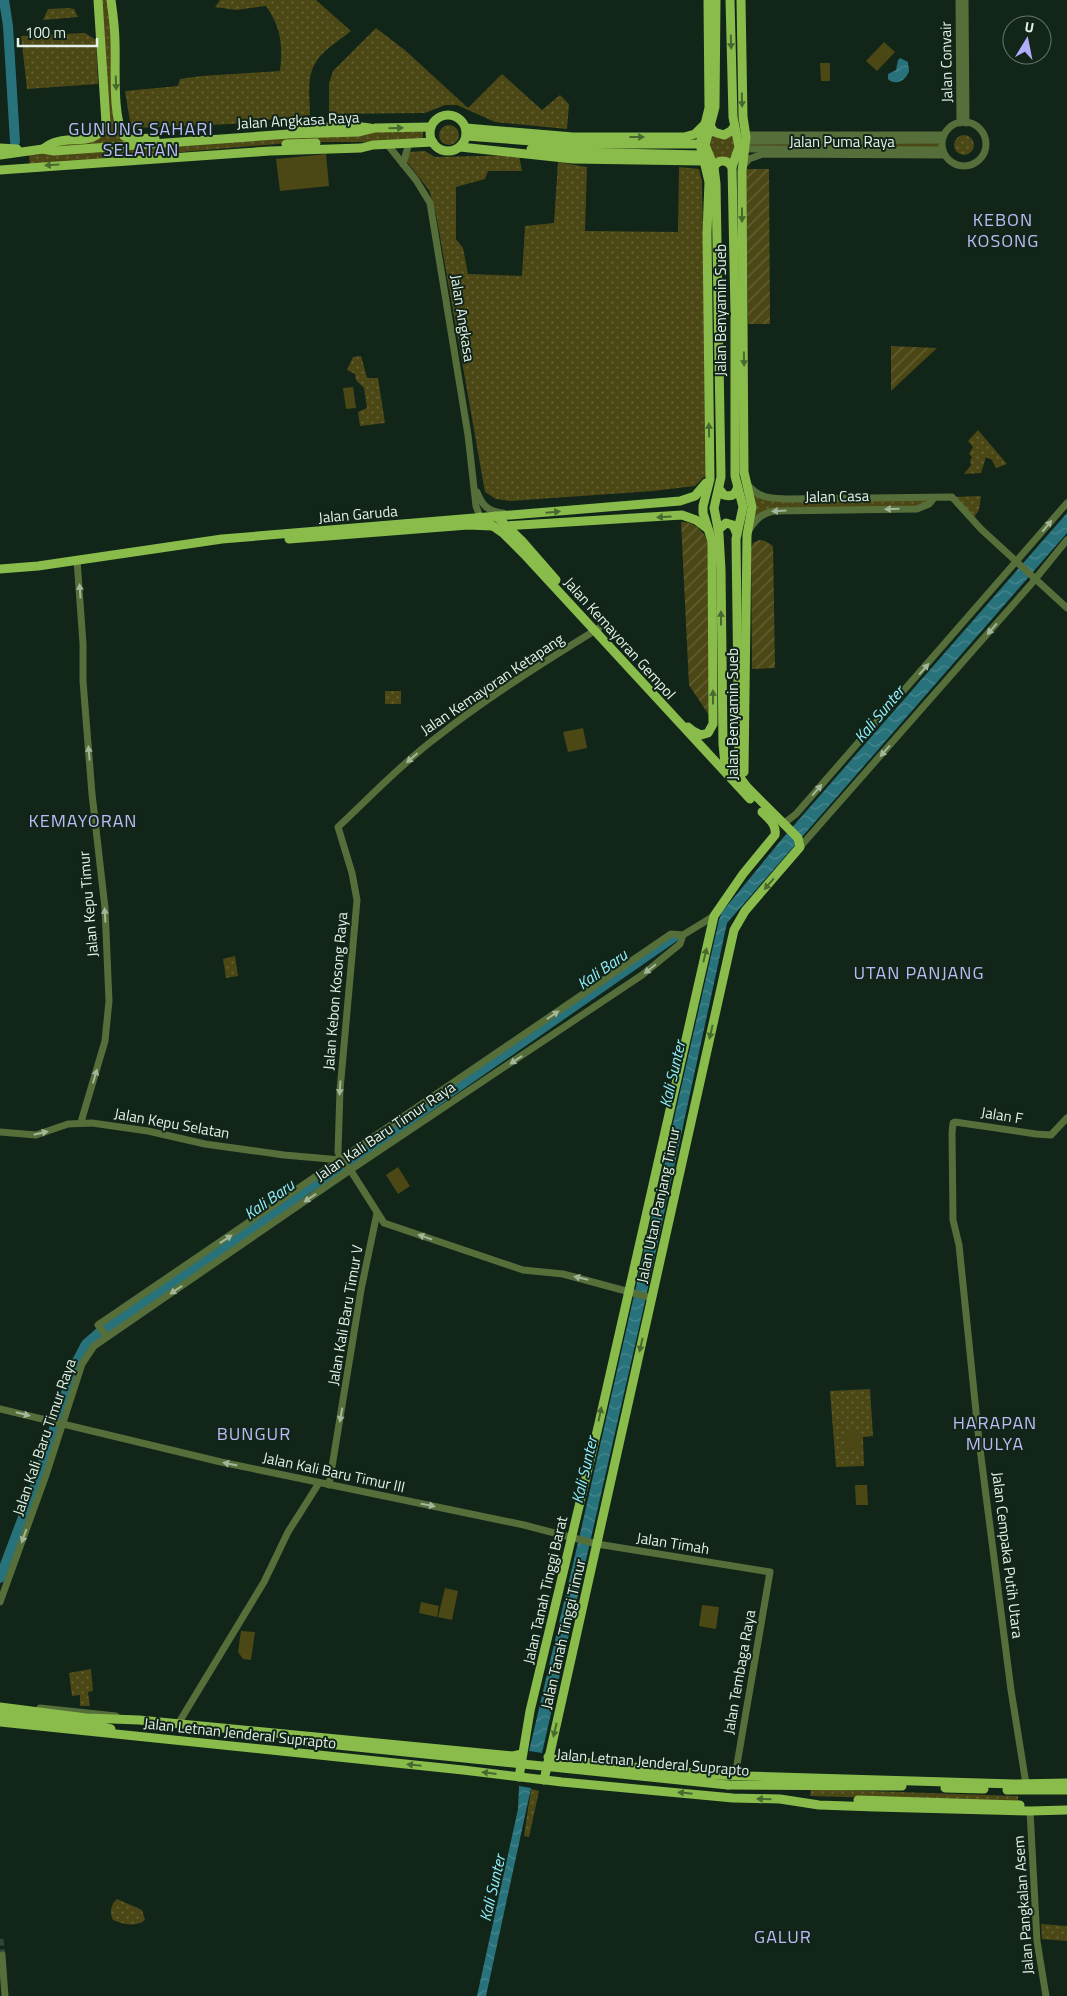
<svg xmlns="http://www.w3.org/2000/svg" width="1067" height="1996" font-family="'Titillium Web',sans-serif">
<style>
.grass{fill:url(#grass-dots)}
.garden{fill:url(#garden-furrows)}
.pitch{fill:#4c4816}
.water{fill:url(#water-waves)}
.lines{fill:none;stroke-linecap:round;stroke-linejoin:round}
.river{stroke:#28727c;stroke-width:10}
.minor-tunnel{stroke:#314438;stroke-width:7;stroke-dasharray:7 3.5;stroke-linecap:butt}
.minor{stroke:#556e3a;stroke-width:7}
.major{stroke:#89bc4b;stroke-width:9}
.major-bridge{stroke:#89bc4b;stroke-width:9}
.oneway{fill:#476930}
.oneway2{fill:#a4b69a}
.labels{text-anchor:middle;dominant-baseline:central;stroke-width:4;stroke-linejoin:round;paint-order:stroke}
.street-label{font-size:15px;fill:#e4f1e8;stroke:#112519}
.water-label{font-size:16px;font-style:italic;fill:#92effd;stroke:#112519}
.quarter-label{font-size:18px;letter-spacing:1px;fill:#bdbbf5;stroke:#112519}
</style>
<defs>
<pattern id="grass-dots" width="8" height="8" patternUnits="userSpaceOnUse" patternTransform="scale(1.25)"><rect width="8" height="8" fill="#4c4816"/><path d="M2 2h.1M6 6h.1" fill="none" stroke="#666338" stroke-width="1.8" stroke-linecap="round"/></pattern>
<pattern id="garden-furrows" width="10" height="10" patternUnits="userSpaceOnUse" patternTransform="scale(1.25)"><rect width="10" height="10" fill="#4c4816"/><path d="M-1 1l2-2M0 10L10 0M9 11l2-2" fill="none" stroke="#666338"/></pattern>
<pattern id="water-waves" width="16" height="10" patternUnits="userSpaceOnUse" patternTransform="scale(1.25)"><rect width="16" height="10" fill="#28727c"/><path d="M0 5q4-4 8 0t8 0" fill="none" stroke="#47878f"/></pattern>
</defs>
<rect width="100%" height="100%" fill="#112519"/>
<!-- grass -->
<g class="grass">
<path d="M 97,0 L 111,0 L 121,133 L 153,144 L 295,133 L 423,131 L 423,139 L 366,142 L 302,142 L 100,159 L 30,167 L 29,155 L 89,150 L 43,149 L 79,140 L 103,131 Z"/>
<path d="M 220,0 L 316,0 L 351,31 C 341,39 322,51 316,62 C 306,77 310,98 310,115 L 232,124 L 131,128 L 125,91 L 178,86 L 180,79 L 201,76 L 280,71 C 283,46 281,27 266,6 L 236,10 L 215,7 Z"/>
<path d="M 69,8 L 74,9 L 78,17 L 43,20 L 48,9 Z"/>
<path d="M 376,28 L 406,51 L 468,108 L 502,74 L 542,110 L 560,95 L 569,104 L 567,129 L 495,122 L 457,105 L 445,105 L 425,113 L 329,114 L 329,83 L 333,71 Z"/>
<path d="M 85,33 L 96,40 L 98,84 L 27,89 L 21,36 Z"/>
<circle cx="449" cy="135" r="10"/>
<path d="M 728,134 L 737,136 L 732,167 L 717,162 L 705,145 L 707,136 Z"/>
<circle cx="964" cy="145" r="10"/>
<path d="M 746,137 L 942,140 L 942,147 L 746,149 Z"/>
<path d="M 425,151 L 435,157 L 519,155 L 522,171 L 488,171 L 485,179 L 456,187 L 456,239 L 463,248 L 468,274 L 522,276 L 525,226 L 554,223 L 558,162 L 587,167 L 585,231 L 678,232 L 679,167 L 699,169 L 702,181 L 707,474 L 695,486 L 653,491 L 510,501 L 496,499 L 485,492 L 436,214 L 429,190 L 407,162 L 408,152 Z"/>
<path d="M 361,356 L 367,378 L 378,378 L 385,423 L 360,426 L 358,412 L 367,408 L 364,388 L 356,380 L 355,374 L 347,370 L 353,357 Z"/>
<path d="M 978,430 L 1007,464 L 996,468 L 992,460 L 986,457 L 981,473 L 964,474 L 971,465 L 970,461 L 972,457 L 969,454 L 973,447 L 968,441 Z"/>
<path d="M 748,485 L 763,497 L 934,498 L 923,507 L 775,511 L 757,519 L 750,518 Z"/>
<path d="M 981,496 L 979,510 L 972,520 L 952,497 Z"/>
<rect x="385" y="691" width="16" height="13"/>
<path d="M 235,956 L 238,976 L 226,978 L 223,959 Z"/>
<path d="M 870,1389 L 873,1436 L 863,1437 L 864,1466 L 836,1467 L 830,1391 Z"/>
<path d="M 91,1669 L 93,1691 L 88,1692 L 90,1706 L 80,1706 L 80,1695 L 72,1696 L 69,1673 Z"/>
<path d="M 531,1789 L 539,1791 L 529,1837 L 524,1836 Z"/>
<path d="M 811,1789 L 1018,1796 L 1018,1802 L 810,1796 Z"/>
<path d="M 117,1899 L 142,1910 L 145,1920 C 135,1928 123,1924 113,1920 C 109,1912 111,1904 117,1899 Z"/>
<path d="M 1041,1924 L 1067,1926 L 1067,1941 L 1042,1939 Z"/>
</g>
<!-- garden -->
<g class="garden">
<path d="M 746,169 L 769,169 L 770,324 L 748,324 Z"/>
<path d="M 891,346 L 937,348 L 891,391 Z"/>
<path d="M 681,522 C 695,522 702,530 709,542 L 710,717 L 689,685 Z"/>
<path d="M 759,540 L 765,541 L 773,546 L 775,668 L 752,669 L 751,549 L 753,543 Z"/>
</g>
<!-- pitch -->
<g class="pitch">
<path d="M 884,42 L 895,52 L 877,71 L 866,61 Z"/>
<path d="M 820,63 L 830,63 L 830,81 L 821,81 Z"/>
<path d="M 326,154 L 329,186 L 280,191 L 276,159 Z"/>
<path d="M 353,387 L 356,408 L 346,409 L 343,388 Z"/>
<path d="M 583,728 L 587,748 L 568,752 L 563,732 Z"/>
<path d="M 398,1167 L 410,1186 L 398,1194 L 386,1175 Z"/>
<path d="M 858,1431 L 859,1451 L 846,1452 L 845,1432 Z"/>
<path d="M 855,1485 L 867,1485 L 868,1505 L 856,1505 Z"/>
<path d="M 445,1588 L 458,1591 L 452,1620 L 438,1617 Z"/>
<path d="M 421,1602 L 439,1606 L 437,1617 L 419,1613 Z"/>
<path d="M 702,1605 L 719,1607 L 716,1629 L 699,1626 Z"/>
<path d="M 241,1631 L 255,1632 L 251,1660 L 243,1659 L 238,1652 Z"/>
</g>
<!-- water -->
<g class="water">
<path d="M 900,58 L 908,62 C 908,65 909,68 909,71 C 906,81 895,86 888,79 L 888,74 L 896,70 L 898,60 Z"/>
<path d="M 1067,513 L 1067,533 L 727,923 L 646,1297 L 542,1753 L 529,1751 L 580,1534 L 719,920 L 722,912 L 782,839 Z"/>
<path d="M 519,1786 L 531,1788 L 486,1996 L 477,1996 L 518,1809 Z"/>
</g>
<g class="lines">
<!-- river -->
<g class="river">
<path d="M 4,0 L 8,26 L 15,142"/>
<path d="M 0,1578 L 36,1483 L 76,1363 L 86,1344 L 100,1332 L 292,1201 L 304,1191 L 348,1163 L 674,937"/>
</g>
<!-- minor-tunnel -->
<path class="minor-tunnel" d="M 0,1939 L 2,1955"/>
<!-- minor -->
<g class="minor">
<path d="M 959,0 L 960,123"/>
<path d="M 965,0 L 966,123"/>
<circle cx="964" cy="144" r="22"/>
<path d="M 746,135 L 944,135"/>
<path d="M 746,141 L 942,140"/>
<path d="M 387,144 L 416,180 L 430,203 L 468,435 L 476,506 L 480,517"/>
<path d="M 746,149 L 943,150"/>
<path d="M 403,164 L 409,143"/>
<path d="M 743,166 L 749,159 L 763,154 L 945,155"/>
<path d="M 748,485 C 759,498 769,498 785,499 L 952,497 L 981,529 L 1067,608"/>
<path d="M 477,492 C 482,505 488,512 503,513"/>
<path d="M 749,530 C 756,519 762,513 775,511 L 917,509 L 929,504 L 934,498"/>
<path d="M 77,560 L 83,644 L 83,681 L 92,794 L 105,908 L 109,1001 L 105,1041 L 81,1122"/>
<path d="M 783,824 L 796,814 L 1067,503"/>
<path d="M 800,847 L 1032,583 L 1067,540"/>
<path d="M 0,1132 L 36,1135 L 68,1124 L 92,1123 L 148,1131 L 205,1144 L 284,1155 L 341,1160"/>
<path d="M 341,1159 L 338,1152 L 340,1090 L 357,900 L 352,873 L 338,827 C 370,797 401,764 437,737 C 488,697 544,662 599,628"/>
<path d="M 341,1160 L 351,1171 L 384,1223 L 523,1270 L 563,1274 L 652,1298"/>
<path d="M 107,1337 L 98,1325 L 671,934 L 683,935"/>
<path d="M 0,1409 L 221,1462 L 524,1525 L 597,1544 L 770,1572 L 735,1776"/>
<path d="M 329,1485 L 361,1290 L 377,1213"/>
<path d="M 0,1602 L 46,1475 L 82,1364 L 94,1346 L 356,1166 L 642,975 L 680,944 L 683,935 L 714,916"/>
<path d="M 40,1708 L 116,1716"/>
<path d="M 178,1724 L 264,1582 L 288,1532 L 319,1483"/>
<path d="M 1026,1784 L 1011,1690 L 979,1441 L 959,1245 L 953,1220 L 952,1133 L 953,1123 L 955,1122 L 1036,1134 L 1051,1135 L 1067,1118"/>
<path d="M 1030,1811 L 1037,1941 L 1046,1996"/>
<path d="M 2,1955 L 5,1996"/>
</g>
<!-- major -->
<g class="major">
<path d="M 111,0 C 113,14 115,29 115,43 C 116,67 112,117 124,136 L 130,139 L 155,138"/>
<path d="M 716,0 L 715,107 L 705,145 L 714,167 L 716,184 L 721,477 L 714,508 L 719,534 L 721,570 L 723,744 L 725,764 L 728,774"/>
<path d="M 741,0 L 743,117 L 746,137 L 742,171 L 744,472 L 752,507 L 747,535 L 744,772"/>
<circle cx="448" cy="133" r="18"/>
<path d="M 711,127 L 714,132 L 724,135 L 731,131 L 734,127"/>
<path d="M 293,128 L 354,126 L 370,128"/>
<path d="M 466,128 L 573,137 L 684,137 L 695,134 L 704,125"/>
<path d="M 466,136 L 573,144 L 700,144"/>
<path d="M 286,144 L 316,143"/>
<path d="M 460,147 L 573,159 L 703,161"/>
<path d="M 0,148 L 17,149"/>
<path d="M 43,149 C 46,147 50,144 53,143 C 73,135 95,148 106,123 L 98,0"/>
<path d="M 531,149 L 573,152 L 701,155"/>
<path d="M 0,155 L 43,149 L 54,151 L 289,134 L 359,132 L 375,128 L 431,127"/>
<path d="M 714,167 C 718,159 727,159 732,167"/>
<path d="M 0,170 L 270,151 L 361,148 L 373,145 L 433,142"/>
<path d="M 719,489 L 724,495 C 731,497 735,495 737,489"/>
<path d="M 496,516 L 522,541 L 556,580"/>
<path d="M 480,517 L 503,533 L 524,554 L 750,799"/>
<path d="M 505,526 L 682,515 L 696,520 L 708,529"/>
<path d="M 718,530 L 726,523 L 733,525 L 736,532"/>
<path d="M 289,539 L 468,525 L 492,526"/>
<path d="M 0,569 L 38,566 L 222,539 L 680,501 L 695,496 L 706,483"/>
<path d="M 688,727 L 693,731 L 701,735 L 708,733 L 713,724 L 712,541 L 703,513 L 703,506 L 710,479 L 707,233 L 709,182 L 700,144 L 709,108 L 708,0"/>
<path d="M 0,1707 L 86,1718 L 139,1720 L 513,1756 L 522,1754"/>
<path d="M 0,1715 L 94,1725 L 111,1729"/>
<path d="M 0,1722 L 463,1770 L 562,1782 L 733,1798 L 780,1799 L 819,1805 L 875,1807 L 1030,1811 L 1067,1810"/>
<path d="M 548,1757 L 552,1759 L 714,1775 L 1014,1784 L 1067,1783"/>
<path d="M 519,1777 L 530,1711 L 599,1423 L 714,916 L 743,874 L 775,835 C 777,825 769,819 762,812"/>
<path d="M 544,1780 L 734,930 L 745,911 L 800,847 L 798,838 L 747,787 L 741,779 L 739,766 L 736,539 L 743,507 L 735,476 L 735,312 L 732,167 L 739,147 L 733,117 L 730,0"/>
<path d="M 728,1785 L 902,1786"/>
<path d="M 945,1788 L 984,1789"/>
<path d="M 1007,1790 L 1067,1790"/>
<path d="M 858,1800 L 1020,1805"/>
</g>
<!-- major-bridge -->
<path class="major-bridge" d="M 308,1742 L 728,1785"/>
</g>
<!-- one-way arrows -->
<defs><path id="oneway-solid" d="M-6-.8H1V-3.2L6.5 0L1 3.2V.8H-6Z" transform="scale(1.25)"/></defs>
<g class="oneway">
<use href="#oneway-solid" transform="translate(731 42) rotate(88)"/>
<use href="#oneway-solid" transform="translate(116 83) rotate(88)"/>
<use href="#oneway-solid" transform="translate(742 100) rotate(89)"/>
<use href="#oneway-solid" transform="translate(396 128) rotate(-2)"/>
<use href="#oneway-solid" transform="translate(637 137)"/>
<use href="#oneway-solid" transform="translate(52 165) rotate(176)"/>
<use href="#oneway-solid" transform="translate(742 215) rotate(90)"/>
<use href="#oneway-solid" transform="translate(744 359) rotate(89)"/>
<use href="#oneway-solid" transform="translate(709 430) rotate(-91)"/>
<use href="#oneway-solid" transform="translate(553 512) rotate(-5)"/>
<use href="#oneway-solid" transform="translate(664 517) rotate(176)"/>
<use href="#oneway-solid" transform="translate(721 618) rotate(-90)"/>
<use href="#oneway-solid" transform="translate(713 697) rotate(-90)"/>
<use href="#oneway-solid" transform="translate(769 884) rotate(131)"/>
<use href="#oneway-solid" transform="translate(705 955) rotate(-77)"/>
<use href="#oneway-solid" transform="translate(711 1032) rotate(103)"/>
<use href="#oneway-solid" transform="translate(641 1345) rotate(103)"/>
<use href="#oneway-solid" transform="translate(600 1414) rotate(-78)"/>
<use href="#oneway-solid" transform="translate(555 1730) rotate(103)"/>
<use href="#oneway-solid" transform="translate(414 1765) rotate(-174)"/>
<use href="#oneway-solid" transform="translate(489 1773) rotate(-173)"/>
<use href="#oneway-solid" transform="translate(685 1793) rotate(-174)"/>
<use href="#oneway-solid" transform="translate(764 1799) rotate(-178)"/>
</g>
<g class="oneway2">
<use href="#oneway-solid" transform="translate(892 509) rotate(179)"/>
<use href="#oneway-solid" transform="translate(779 511) rotate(176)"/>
<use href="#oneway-solid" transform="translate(1047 526) rotate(-50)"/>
<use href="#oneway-solid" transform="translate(80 591) rotate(-94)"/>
<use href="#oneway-solid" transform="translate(992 629) rotate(131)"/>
<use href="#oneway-solid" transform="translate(924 669) rotate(-49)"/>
<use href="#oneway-solid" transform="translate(885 751) rotate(131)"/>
<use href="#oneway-solid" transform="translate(89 753) rotate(-95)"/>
<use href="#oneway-solid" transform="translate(412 758) rotate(139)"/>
<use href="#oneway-solid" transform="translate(817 790) rotate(-49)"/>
<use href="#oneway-solid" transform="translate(105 915) rotate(-93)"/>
<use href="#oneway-solid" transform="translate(650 969) rotate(142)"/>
<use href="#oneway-solid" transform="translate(553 1015) rotate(-34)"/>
<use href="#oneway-solid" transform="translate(516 1060) rotate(146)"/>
<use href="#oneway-solid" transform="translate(95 1076) rotate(-74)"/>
<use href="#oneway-solid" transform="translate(340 1088) rotate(94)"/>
<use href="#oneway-solid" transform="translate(41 1133) rotate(-13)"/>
<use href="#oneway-solid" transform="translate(310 1198) rotate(146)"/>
<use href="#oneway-solid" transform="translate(425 1237) rotate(-161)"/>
<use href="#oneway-solid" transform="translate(226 1239) rotate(-34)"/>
<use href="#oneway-solid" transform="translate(581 1278) rotate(-167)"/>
<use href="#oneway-solid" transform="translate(176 1290) rotate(146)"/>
<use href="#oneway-solid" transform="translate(23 1414) rotate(14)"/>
<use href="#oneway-solid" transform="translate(341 1415) rotate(100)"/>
<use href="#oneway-solid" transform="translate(230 1464) rotate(-168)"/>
<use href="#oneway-solid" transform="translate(428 1505) rotate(10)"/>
<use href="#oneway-solid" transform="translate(24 1536) rotate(110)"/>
</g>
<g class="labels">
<!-- street labels -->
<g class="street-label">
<text transform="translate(946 62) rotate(-91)">Jalan Convair</text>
<text transform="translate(298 120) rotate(-3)">Jalan Angkasa Raya</text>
<text x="842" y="141">Jalan Puma Raya</text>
<text transform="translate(720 310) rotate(-90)">Jalan Benyamin Sueb</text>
<text transform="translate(463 318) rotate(81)">Jalan Angkasa</text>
<text transform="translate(837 496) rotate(-1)">Jalan Casa</text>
<text transform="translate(358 514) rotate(-5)">Jalan Garuda</text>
<text transform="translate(620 638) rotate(48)">Jalan Kemayoran Gempol</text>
<text transform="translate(492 684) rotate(-34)">Jalan Kemayoran Ketapang</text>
<text transform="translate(732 714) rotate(-90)">Jalan Benyamin Sueb</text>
<text transform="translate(88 904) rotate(-95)">Jalan Kepu Timur</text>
<text transform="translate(335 991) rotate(-85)">Jalan Kebon Kosong Raya</text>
<text transform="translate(1002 1115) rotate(9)">Jalan F</text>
<text transform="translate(172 1123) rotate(10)">Jalan Kepu Selatan</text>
<text transform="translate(385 1131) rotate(-34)">Jalan Kali Baru Timur Raya</text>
<text transform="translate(658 1205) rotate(-78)">Jalan Utan Panjang Timur</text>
<text transform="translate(345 1315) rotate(-80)">Jalan Kali Baru Timur V</text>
<text transform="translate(44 1437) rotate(-71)">Jalan Kali Baru Timur Raya</text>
<text transform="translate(334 1472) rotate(12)">Jalan Kali Baru Timur III</text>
<text transform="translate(673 1543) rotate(9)">Jalan Timah</text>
<text transform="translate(1008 1555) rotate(83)">Jalan Cempaka Putih Utara</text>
<text transform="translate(545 1590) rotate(-77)">Jalan Tanah Tinggi Barat</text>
<text transform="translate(563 1634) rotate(-77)">Jalan Tanah Tinggi Timur</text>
<text transform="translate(739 1672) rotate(-80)">Jalan Tembaga Raya</text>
<text transform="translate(240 1733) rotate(6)">Jalan Letnan Jenderal Suprapto</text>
<text transform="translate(653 1762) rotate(5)">Jalan Letnan Jenderal Suprapto</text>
<text transform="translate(1023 1905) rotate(-94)">Jalan Pangkalan Asem</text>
</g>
<!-- water labels -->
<g class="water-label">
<text transform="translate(879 714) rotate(-50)">Kali Sunter</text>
<text transform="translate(602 969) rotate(-35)">Kali Baru</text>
<text transform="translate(672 1074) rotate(-77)">Kali Sunter</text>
<text transform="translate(269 1199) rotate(-35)">Kali Baru</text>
<text transform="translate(584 1470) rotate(-77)">Kali Sunter</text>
<text transform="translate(492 1888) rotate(-77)">Kali Sunter</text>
</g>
<!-- quarter labels -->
<g class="quarter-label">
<text x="141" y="128">GUNUNG SAHARI<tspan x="141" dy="21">SELATAN</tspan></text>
<text x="1003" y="219">KEBON<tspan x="1003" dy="21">KOSONG</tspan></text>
<text x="83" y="820">KEMAYORAN</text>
<text x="919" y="972">UTAN PANJANG</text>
<text x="995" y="1422">HARAPAN<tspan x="995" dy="21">MULYA</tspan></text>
<text x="254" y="1433">BUNGUR</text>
<text x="783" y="1936">GALUR</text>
</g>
</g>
<!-- north arrow -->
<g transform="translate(1027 40) rotate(10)"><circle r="24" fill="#112519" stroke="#65776c"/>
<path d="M0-4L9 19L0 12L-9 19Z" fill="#b1adfa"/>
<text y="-8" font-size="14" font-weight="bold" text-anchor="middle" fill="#e4f1e8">U</text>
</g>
<!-- scale -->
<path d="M18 38v8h79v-8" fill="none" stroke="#e4f1e8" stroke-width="2.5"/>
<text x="25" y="38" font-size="15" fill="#e4f1e8" stroke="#112519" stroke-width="4" paint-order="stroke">100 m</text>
</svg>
